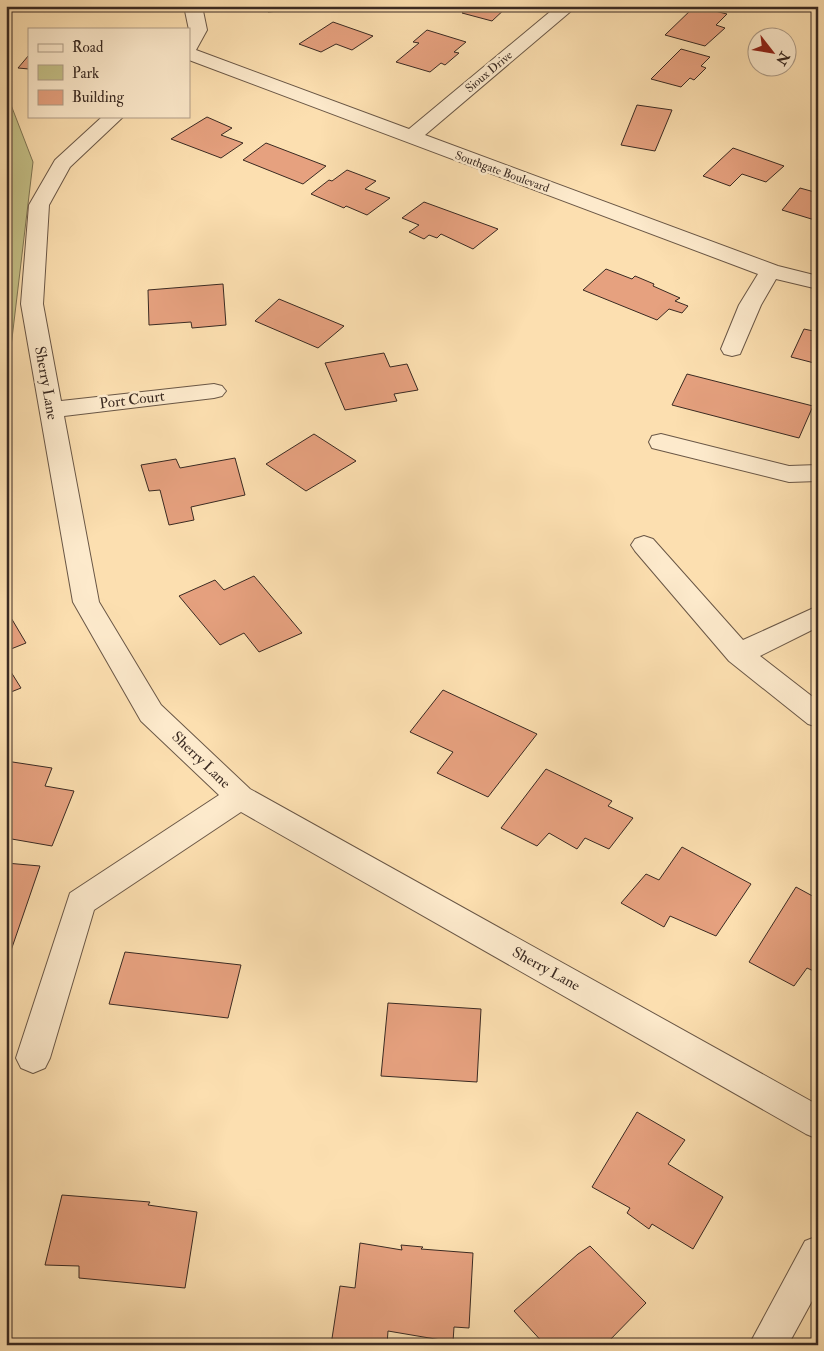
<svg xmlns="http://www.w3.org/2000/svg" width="824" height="1351" font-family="'IM FELL Double Pica',serif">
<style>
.green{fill:#c4c087;stroke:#7f7554}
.building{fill:#e6a17f;stroke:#3a2a22}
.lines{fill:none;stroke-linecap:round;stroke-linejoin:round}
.minor-casing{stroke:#6a5746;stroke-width:2}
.minor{fill:#fdeacc;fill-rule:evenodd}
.labels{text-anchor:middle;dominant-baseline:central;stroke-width:5;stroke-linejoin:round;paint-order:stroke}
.far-street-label{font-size:12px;fill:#3a2a22;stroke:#fdeacc}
.street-label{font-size:15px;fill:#3a2a22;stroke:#fdeacc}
</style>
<rect width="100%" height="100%" fill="#fcdfb0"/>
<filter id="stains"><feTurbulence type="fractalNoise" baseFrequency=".004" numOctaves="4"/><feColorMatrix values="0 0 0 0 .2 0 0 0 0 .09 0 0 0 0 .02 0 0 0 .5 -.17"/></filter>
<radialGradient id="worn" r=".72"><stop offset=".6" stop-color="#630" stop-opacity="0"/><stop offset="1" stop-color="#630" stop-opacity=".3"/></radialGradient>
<!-- green -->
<path class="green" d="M 6,92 L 33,162 L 6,389 Z"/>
<!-- building -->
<g class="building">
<path d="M 266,6 L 302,6 L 302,9 L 268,12 Z"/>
<path d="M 470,6 L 508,6 L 492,21 L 462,13 Z"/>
<path d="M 695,6 L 727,14 L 716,25 L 725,28 L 705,46 L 665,35 Z"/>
<path d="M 333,22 L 373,36 L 352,50 L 336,44 L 321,52 L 299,44 Z"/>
<path d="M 427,30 L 466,42 L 454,52 L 459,53 L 445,65 L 441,63 L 430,72 L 396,62 L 419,43 L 413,42 Z"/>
<path d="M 681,49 L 710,57 L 701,66 L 706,68 L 694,80 L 690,78 L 681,87 L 651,79 Z"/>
<path d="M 29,55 L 29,69 L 18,68 Z"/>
<path d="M 637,105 L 672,110 L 655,151 L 621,145 Z"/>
<path d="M 207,117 L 232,128 L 221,135 L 243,143 L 221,158 L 171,139 Z"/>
<path d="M 266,143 L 326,166 L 303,184 L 243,160 Z"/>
<path d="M 733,148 L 784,166 L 766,182 L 742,174 L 730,186 L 703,176 Z"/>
<path d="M 347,170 L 376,181 L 365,189 L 390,198 L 367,215 L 346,206 L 344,208 L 311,194 L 329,180 L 332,181 Z"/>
<path d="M 800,188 L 818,193 L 818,221 L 782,210 Z"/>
<path d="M 424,202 L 498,229 L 473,249 L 441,234 L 437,238 L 429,235 L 424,239 L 409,232 L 419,225 L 402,218 Z"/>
<path d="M 606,269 L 632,279 L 635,276 L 654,284 L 653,286 L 680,298 L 675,301 L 688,306 L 682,313 L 669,309 L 657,320 L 583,290 Z"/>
<path d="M 223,284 L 226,325 L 192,328 L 191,322 L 149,325 L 148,290 Z"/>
<path d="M 279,299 L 344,326 L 318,348 L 255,321 Z"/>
<path d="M 804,329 L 818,332 L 818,364 L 791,357 Z"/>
<path d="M 384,353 L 390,367 L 407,364 L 418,390 L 394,394 L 397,401 L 345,410 L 325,363 Z"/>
<path d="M 687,374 L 813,406 L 799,438 L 672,405 Z"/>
<path d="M 314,434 L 356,461 L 306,491 L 266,464 Z"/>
<path d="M 235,458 L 245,495 L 191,507 L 194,520 L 169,525 L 160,490 L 149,491 L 141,465 L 176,459 L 180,468 Z"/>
<path d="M 254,576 L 302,633 L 259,652 L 244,633 L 220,645 L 179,596 L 215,580 L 224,590 Z"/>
<path d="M 10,616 L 26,643 L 6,651 L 6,618 Z"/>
<path d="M 6,664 L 21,688 L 6,694 Z"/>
<path d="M 443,690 L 537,734 L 488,797 L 437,773 L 453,752 L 410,732 Z"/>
<path d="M 6,761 L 52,768 L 45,786 L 74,791 L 52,846 L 6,838 Z"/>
<path d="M 546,769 L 612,801 L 608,806 L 633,818 L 609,849 L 585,838 L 577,849 L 549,833 L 537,846 L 501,828 Z"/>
<path d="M 682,847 L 751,884 L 716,936 L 670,916 L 664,927 L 621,903 L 646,874 L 659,880 Z"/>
<path d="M 6,863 L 40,866 L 6,965 Z"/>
<path d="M 796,887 L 818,899 L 818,973 L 807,968 L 794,986 L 749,962 Z"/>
<path d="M 125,952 L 241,965 L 228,1018 L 109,1004 Z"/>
<path d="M 388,1003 L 481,1009 L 477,1082 L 381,1076 Z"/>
<path d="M 637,1112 L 685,1140 L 668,1164 L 723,1197 L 693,1249 L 652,1224 L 649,1229 L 627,1213 L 630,1208 L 592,1187 Z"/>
<path d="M 62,1195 L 150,1202 L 148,1205 L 197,1212 L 185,1288 L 79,1278 L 79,1266 L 45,1265 Z"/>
<path d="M 360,1243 L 402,1250 L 401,1245 L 423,1247 L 421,1249 L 473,1253 L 469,1328 L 454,1327 L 453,1342 L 388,1331 L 387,1345 L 331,1345 L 340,1286 L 355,1288 Z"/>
<path d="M 590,1246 L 646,1303 L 605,1345 L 587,1345 L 583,1339 L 577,1345 L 545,1345 L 514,1311 L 578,1254 Z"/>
</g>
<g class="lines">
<!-- minor casing -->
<g class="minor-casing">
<g id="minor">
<path d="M 184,6 L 202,6 L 207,30 L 196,50 L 409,129 L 557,6 L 577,6 L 425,135 L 778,266 L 818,276 L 818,289 L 776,279 L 761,305 L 740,354 L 732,356 L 724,354 L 721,349 L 739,305 L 758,274 L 189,60 L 189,30 Z"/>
<path d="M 103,116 L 124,116 L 70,167 L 49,205 L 43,304 L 61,401 L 214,384 L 222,386 L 226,391 L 222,396 L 214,398 L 64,416 L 99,602 L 161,705 L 250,789 L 818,1105 L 818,1139 L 806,1134 L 241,812 L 94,910 L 50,1058 L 45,1068 L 33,1073 L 21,1068 L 16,1058 L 70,893 L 219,795 L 141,721 L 73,602 L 21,304 L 29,205 L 55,160 Z"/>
<path d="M 661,434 L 789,466 L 818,465 L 818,481 L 789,482 L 652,448 L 649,442 L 652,436 Z"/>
<path d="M 644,536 L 653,539 L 743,640 L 818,606 L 818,627 L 760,656 L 818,701 L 818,727 L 808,724 L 729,661 L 635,551 L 631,545 L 635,539 Z"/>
<path d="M 818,1236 L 818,1290 L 788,1345 L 749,1345 L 805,1241 Z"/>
</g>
</g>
<!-- minor -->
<use href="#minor" class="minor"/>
</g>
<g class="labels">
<!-- far-street labels -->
<g class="far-street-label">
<text transform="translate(489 72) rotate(-40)">Sioux Drive</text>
<text transform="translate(502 172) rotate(20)">Southgate Boulevard</text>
</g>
<!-- street labels -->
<g class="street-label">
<text transform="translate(46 383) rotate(80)">Sherry Lane</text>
<text transform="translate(132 400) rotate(-7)">Port Court</text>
<text transform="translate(201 760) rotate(44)">Sherry Lane</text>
<text transform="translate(546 969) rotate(29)">Sherry Lane</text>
</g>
</g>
<!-- margin -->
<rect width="824" height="1351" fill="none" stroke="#fcdfb0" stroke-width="25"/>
<rect x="8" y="8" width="809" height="1336" fill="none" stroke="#3a2a22" stroke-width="2.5"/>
<rect x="12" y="12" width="799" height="1326" fill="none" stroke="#3a2a22"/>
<!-- legend -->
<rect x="28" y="28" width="162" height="90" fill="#fdeacc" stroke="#af9d88"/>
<rect x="38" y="44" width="25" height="8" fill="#fdeacc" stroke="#af9d88"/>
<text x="72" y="52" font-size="15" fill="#3a2a22">Road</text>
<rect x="38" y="65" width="25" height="15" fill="#c4c087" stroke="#af9d88"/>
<text x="72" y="78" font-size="15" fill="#3a2a22">Park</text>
<rect x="38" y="90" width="25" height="15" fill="#e6a17f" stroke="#af9d88"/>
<text x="72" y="102" font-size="15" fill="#3a2a22">Building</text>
<!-- north arrow -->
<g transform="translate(772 52) rotate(121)"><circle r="24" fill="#fdeacc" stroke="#af9d88"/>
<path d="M0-4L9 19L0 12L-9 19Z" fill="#8f2418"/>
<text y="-8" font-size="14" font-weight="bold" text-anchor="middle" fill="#3a2a22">N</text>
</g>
<rect width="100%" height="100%" filter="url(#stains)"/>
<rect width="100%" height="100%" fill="url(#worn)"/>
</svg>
